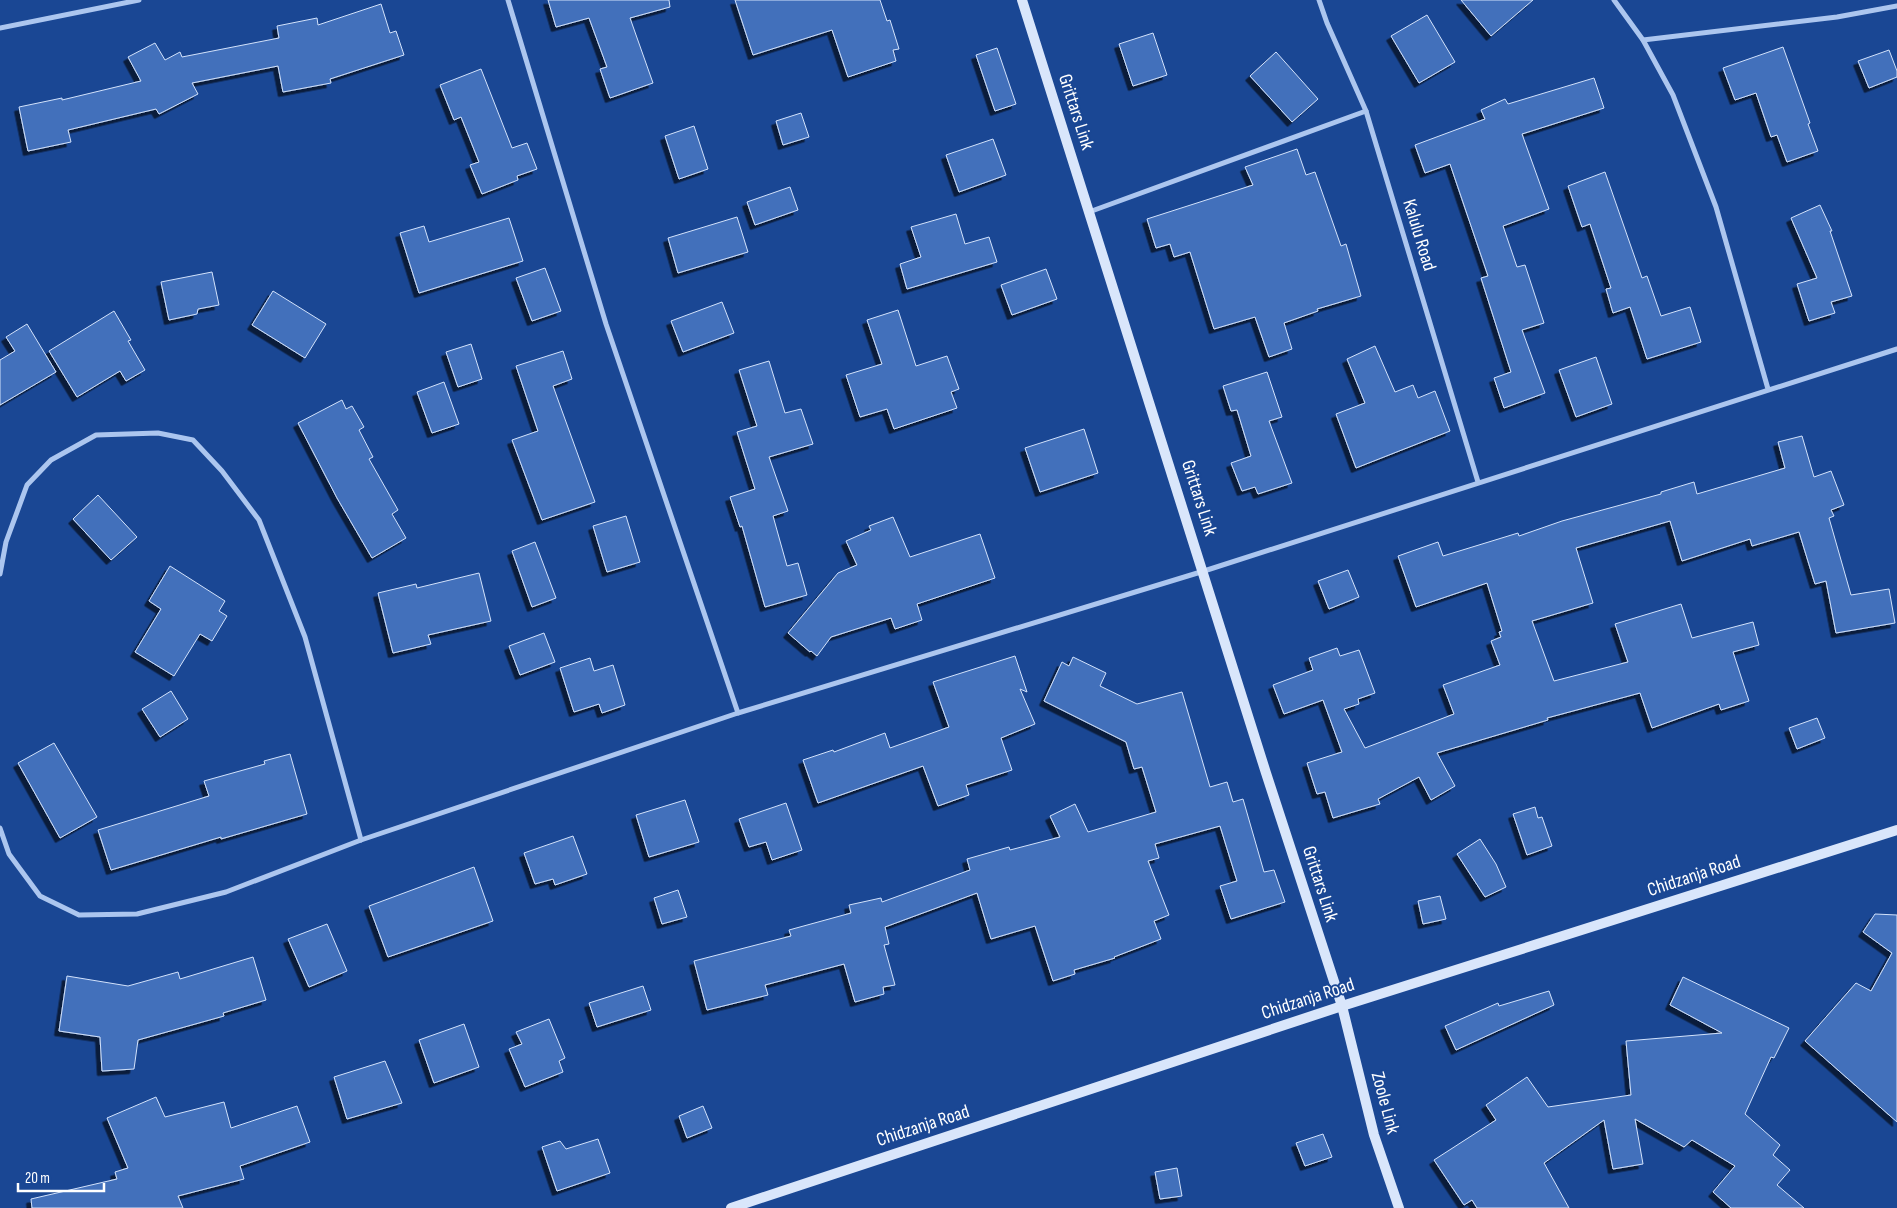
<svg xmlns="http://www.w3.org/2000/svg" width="1897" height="1208" font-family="'Sofia Sans Condensed',sans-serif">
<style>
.building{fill:#4370bb;stroke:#d2e2fb;filter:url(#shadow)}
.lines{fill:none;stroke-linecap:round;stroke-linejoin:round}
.street{stroke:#acc6ef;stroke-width:5}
.secondary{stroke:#d9e6fb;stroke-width:10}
.labels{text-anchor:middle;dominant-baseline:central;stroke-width:4;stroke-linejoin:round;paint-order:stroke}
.street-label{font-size:19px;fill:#fff;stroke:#1a4794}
</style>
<defs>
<filter id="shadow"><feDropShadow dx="-4.5" dy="4.5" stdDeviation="0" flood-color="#0009"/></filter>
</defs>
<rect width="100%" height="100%" fill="#1a4794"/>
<!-- building -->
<g class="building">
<path d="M 548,0 L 669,0 L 670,7 L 630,18 L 653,83 L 610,98 L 600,69 L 607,67 L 589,18 L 556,27 Z"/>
<path d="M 735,0 L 880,0 L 887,21 L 890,20 L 899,49 L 893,50 L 896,61 L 848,77 L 832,30 L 753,55 Z"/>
<path d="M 1461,0 L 1533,0 L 1491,36 Z"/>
<path d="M 381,4 L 390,33 L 396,31 L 404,55 L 330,79 L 331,83 L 283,92 L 278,66 L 192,83 L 198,94 L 159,114 L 156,109 L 68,130 L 71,142 L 28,151 L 19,107 L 62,98 L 62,100 L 141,81 L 128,57 L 155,43 L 165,60 L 180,52 L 182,57 L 279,38 L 277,26 L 317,18 L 318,25 Z"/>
<path d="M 1427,15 L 1455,62 L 1419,83 L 1391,36 Z"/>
<path d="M 1153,33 L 1167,75 L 1133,86 L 1119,44 Z"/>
<path d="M 1783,47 L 1810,123 L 1808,124 L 1818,151 L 1787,162 L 1777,135 L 1771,137 L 1756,93 L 1735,100 L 1723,68 Z"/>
<path d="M 997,48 L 1016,104 L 995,111 L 976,55 Z"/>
<path d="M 1889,50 L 1897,71 L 1897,77 L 1869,88 L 1858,61 Z"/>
<path d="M 1276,52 L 1318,99 L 1292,122 L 1250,76 Z"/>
<path d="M 481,69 L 512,148 L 527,143 L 537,169 L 517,176 L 518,180 L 482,194 L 470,165 L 479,162 L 461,117 L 454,120 L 440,85 Z"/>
<path d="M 1594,78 L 1604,108 L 1522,134 L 1549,209 L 1503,226 L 1517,267 L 1525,265 L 1544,323 L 1522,330 L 1545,393 L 1504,408 L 1494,378 L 1511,372 L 1481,278 L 1488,276 L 1450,164 L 1425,173 L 1415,145 L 1485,119 L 1481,110 L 1505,99 L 1508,104 Z"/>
<path d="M 801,113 L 809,137 L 783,145 L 776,121 Z"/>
<path d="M 694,126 L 708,169 L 679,179 L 665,136 Z"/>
<path d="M 993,139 L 1006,175 L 959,192 L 946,155 Z"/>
<path d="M 1297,149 L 1306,175 L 1315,172 L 1341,246 L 1346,244 L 1361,296 L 1317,309 L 1318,311 L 1284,323 L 1292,349 L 1269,357 L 1255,317 L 1214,329 L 1190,252 L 1174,257 L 1170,244 L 1156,248 L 1147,219 L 1253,185 L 1245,167 Z"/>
<path d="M 1605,172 L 1642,278 L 1647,276 L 1661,316 L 1690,307 L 1701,342 L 1647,359 L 1630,307 L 1613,313 L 1606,289 L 1611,288 L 1590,224 L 1582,227 L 1568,186 Z"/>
<path d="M 790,187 L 798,210 L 755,225 L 747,202 Z"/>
<path d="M 1820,205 L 1832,231 L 1830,231 L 1852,296 L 1831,302 L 1835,313 L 1809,321 L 1797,284 L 1817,278 L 1791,218 Z"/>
<path d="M 956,214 L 965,244 L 989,237 L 997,262 L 907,289 L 900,264 L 921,257 L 911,227 Z"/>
<path d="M 737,217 L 748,252 L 678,273 L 668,238 Z"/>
<path d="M 509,218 L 523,261 L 419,293 L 400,233 L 424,226 L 429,242 Z"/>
<path d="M 545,268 L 561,311 L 532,321 L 516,278 Z"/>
<path d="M 1046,269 L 1057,299 L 1012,315 L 1001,285 Z"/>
<path d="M 212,272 L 219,305 L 198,309 L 197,314 L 169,320 L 161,282 Z"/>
<path d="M 273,291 L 326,324 L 305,358 L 252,325 Z"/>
<path d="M 722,302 L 734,333 L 683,352 L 671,321 Z"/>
<path d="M 898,310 L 916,366 L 947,356 L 959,389 L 951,392 L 957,408 L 894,429 L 887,409 L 860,417 L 846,375 L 882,364 L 867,320 Z"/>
<path d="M 114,311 L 131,340 L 128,341 L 145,370 L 126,381 L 120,371 L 77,397 L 49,351 Z"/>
<path d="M 27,324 L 56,372 L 0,405 L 0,360 L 15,351 L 6,337 Z"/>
<path d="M 471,344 L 482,379 L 458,387 L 446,352 Z"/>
<path d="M 1375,346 L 1395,392 L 1413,385 L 1418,398 L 1435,391 L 1450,431 L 1356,468 L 1336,414 L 1365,403 L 1347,359 Z"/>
<path d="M 563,351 L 572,379 L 553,386 L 595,502 L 542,520 L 512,440 L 538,431 L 516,366 Z"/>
<path d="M 1596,357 L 1612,404 L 1576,417 L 1559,370 Z"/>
<path d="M 769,361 L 785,413 L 801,409 L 813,444 L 769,457 L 788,511 L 773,516 L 787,566 L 798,563 L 807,595 L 765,607 L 742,526 L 740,527 L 730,497 L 755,489 L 737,432 L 757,426 L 739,370 Z"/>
<path d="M 1267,372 L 1282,417 L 1269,421 L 1292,483 L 1258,494 L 1255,487 L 1242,491 L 1231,463 L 1251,456 L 1237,410 L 1231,411 L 1223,386 Z"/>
<path d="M 444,382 L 459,424 L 432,433 L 417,392 Z"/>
<path d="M 342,400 L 346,409 L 352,406 L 364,427 L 359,430 L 373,457 L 369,459 L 398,510 L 392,514 L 406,538 L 372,558 L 337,498 L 298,423 Z"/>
<path d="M 1084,429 L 1098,473 L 1040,492 L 1025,448 Z"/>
<path d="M 1802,436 L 1814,477 L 1831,471 L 1844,505 L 1831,510 L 1834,516 L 1829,518 L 1851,595 L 1889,589 L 1895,623 L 1836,633 L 1826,581 L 1815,584 L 1799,532 L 1752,546 L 1750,539 L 1682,561 L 1670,521 L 1576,548 L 1593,603 L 1532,621 L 1554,681 L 1628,662 L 1615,624 L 1681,604 L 1692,638 L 1753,622 L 1759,645 L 1733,652 L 1749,701 L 1721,710 L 1719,704 L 1652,728 L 1640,693 L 1547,718 L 1548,720 L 1437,753 L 1455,786 L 1431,800 L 1419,777 L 1378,799 L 1380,804 L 1333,818 L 1325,792 L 1317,794 L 1307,763 L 1342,752 L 1323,700 L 1284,714 L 1273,685 L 1313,670 L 1309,658 L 1337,648 L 1340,656 L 1359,650 L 1375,693 L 1358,699 L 1359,704 L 1344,709 L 1365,748 L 1454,714 L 1443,685 L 1500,665 L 1491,641 L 1501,637 L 1499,632 L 1502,631 L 1487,583 L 1416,607 L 1398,556 L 1438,542 L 1443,556 L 1518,533 L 1519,536 L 1562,521 L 1661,494 L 1661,492 L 1694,482 L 1697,494 L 1785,468 L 1778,442 Z"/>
<path d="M 98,495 L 137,537 L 111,560 L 73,519 Z"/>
<path d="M 626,516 L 640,562 L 607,572 L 593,526 Z"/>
<path d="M 893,517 L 910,557 L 980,534 L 995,578 L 917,604 L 922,620 L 895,629 L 891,618 L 831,637 L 817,656 L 811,651 L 810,652 L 788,633 L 838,573 L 857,565 L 846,541 L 871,530 L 869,526 Z"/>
<path d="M 535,542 L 556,598 L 532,607 L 512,551 Z"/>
<path d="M 170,566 L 225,601 L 219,611 L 227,616 L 212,641 L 200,634 L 174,676 L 135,652 L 161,609 L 149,601 Z"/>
<path d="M 1348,570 L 1359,597 L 1329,609 L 1318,581 Z"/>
<path d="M 479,573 L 491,621 L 428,635 L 431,644 L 393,653 L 378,593 L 416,584 L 417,588 Z"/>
<path d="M 544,633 L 555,662 L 520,675 L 509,646 Z"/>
<path d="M 1015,656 L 1027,692 L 1020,689 L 1035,724 L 1001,738 L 1012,770 L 966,785 L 969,795 L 938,806 L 923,766 L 818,803 L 803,760 L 833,750 L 834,752 L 885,733 L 890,748 L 949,727 L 933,682 Z"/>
<path d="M 1073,657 L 1106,673 L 1100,686 L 1137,704 L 1182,692 L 1210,787 L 1227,782 L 1233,802 L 1243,799 L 1264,872 L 1274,870 L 1285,902 L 1231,919 L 1220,886 L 1237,881 L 1220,826 L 1155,844 L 1159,858 L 1148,861 L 1169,915 L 1154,921 L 1161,939 L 1114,957 L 1115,958 L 1074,970 L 1075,974 L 1053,981 L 1035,926 L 991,939 L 977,893 L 885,927 L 889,944 L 884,945 L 895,985 L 883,987 L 884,994 L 855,1002 L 844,964 L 765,985 L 768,995 L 707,1010 L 694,961 L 791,936 L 789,930 L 851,913 L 849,905 L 881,898 L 882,902 L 970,870 L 967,859 L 1009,847 L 1010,850 L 1060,837 L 1050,816 L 1075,804 L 1088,832 L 1156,812 L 1142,767 L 1134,769 L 1126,742 L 1044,701 L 1062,662 L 1069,666 Z"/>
<path d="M 590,658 L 594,671 L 613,665 L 625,705 L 602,713 L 599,704 L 574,712 L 560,668 Z"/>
<path d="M 171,691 L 188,719 L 160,737 L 142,709 Z"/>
<path d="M 1817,718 L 1825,738 L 1797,749 L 1789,728 Z"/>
<path d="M 54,743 L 97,817 L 60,838 L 18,763 Z"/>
<path d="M 290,754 L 307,814 L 221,839 L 221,837 L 111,870 L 98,830 L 209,796 L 204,781 L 265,764 L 264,761 Z"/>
<path d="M 685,800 L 699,842 L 649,857 L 636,815 Z"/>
<path d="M 786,803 L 802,850 L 772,860 L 766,842 L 749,847 L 739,819 Z"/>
<path d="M 1535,807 L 1538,818 L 1542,817 L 1552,846 L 1527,855 L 1513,814 Z"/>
<path d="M 573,836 L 587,874 L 555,885 L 553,879 L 535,884 L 524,853 Z"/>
<path d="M 1480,839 L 1496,864 L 1506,887 L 1485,897 L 1457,854 Z"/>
<path d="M 474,867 L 493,921 L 388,957 L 369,906 Z"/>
<path d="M 678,890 L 687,917 L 662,924 L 654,898 Z"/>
<path d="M 1440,896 L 1446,919 L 1423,924 L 1418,901 Z"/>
<path d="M 1875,914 L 1897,915 L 1897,1122 L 1805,1041 L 1856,983 L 1871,991 L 1892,953 L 1863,932 Z"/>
<path d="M 327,924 L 347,971 L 309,987 L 288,939 Z"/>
<path d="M 253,957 L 266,1000 L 223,1013 L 224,1016 L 138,1040 L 134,1069 L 102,1071 L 100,1037 L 59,1031 L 67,976 L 128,986 L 178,972 L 180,979 Z"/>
<path d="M 1683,977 L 1789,1028 L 1774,1058 L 1771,1057 L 1745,1114 L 1780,1145 L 1773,1155 L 1790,1170 L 1777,1185 L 1804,1208 L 1731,1208 L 1713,1192 L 1735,1166 L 1692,1140 L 1684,1147 L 1635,1119 L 1643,1164 L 1613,1169 L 1604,1120 L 1544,1163 L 1569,1208 L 1477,1208 L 1472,1200 L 1464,1205 L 1434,1160 L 1496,1120 L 1486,1105 L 1527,1077 L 1548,1107 L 1631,1095 L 1626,1041 L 1722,1033 L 1670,1005 Z"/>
<path d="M 643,986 L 651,1010 L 597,1027 L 589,1003 Z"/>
<path d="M 1549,991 L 1554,1005 L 1456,1050 L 1445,1026 L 1498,1003 L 1499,1006 Z"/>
<path d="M 549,1019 L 565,1058 L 559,1061 L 563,1072 L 525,1087 L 509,1049 L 522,1044 L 516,1032 Z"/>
<path d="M 464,1024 L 479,1067 L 434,1083 L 419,1040 Z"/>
<path d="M 385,1061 L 402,1103 L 347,1119 L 334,1077 Z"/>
<path d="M 156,1097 L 165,1117 L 224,1102 L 231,1128 L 297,1106 L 310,1142 L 240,1166 L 244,1179 L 178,1196 L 183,1208 L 32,1208 L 31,1199 L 117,1179 L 115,1172 L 128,1168 L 107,1118 Z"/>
<path d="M 703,1106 L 712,1128 L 687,1138 L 679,1116 Z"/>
<path d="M 1323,1134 L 1332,1157 L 1305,1166 L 1296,1143 Z"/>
<path d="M 598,1139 L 610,1173 L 557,1191 L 542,1147 L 560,1141 L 566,1149 Z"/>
<path d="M 1177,1168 L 1182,1196 L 1160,1199 L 1155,1172 Z"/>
</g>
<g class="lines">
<!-- street -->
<g class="street">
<path d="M 508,0 L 606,324 L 738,713"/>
<path d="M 1319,0 L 1327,23 L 1366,111 L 1478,482"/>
<path d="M 1614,0 L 1643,40 L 1673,95 L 1716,207 L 1768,389"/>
<path d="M 0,28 L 139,0"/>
<path d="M 1643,40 L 1837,17 L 1897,6"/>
<path d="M 1089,212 L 1366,111"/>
<path d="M 0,574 L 6,542 L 27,485 L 51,460 L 96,435 L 158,433 L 193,440 L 222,471 L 259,520 L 305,637 L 361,840"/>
<path d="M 0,828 L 9,854 L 40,896 L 79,915 L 137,914 L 226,892 L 361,840 L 738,713 L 1204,571 L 1897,349"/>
</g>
<!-- secondary -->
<g class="secondary">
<path d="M 1022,0 L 1266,773 L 1342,1006 L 1374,1135 L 1399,1208"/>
<path d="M 731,1208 L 1342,1006 L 1897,830"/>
</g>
</g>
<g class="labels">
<!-- street labels -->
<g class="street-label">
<text transform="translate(1076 112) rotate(72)">Grittars Link</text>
<text transform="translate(1419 235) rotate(73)">Kalulu Road</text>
<text transform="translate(1199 498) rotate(72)">Grittars Link</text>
<text transform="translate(1694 876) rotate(-18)">Chidzanja Road</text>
<text transform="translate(1320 884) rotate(72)">Grittars Link</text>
<text transform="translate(1308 999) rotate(-18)">Chidzanja Road</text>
<text transform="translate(1385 1103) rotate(75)">Zoole Link</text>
<text transform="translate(923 1126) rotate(-18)">Chidzanja Road</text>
</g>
</g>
<!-- scale -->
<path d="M18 1183v8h86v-8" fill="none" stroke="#ffffff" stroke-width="2.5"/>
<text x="25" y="1183" font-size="15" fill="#ffffff" stroke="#1a4794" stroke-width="4" paint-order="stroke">20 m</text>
</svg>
